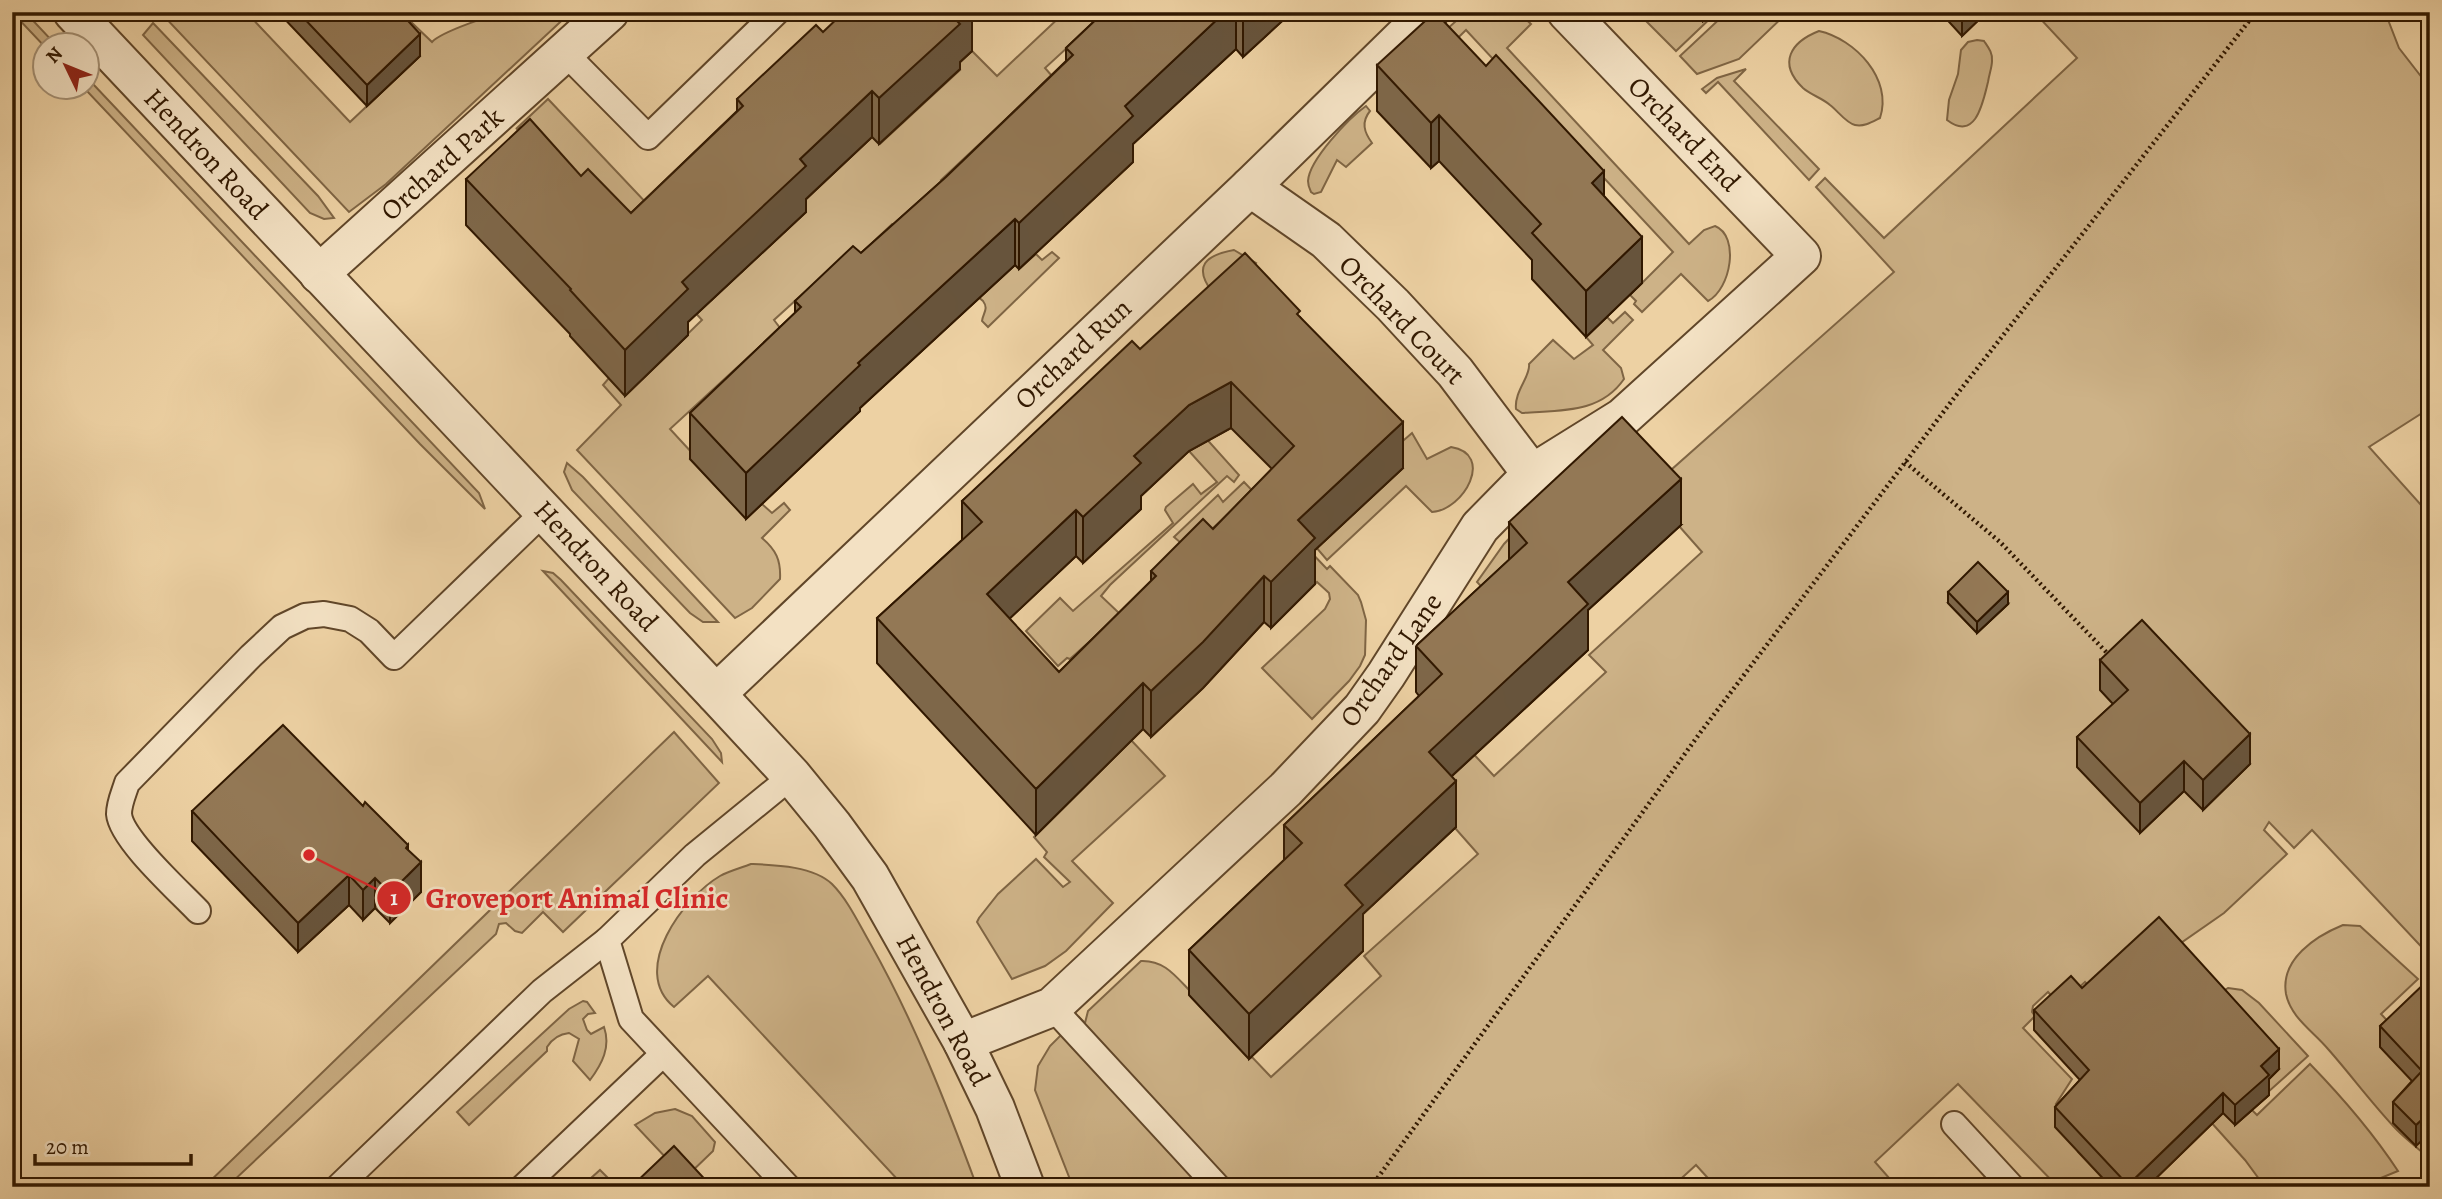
<svg xmlns="http://www.w3.org/2000/svg" width="2442" height="1199" font-family="Alegreya,serif">
<style>
.green{fill:#cdb287;stroke:#7f6544;stroke-width:2;fill-rule:evenodd}
.lines{fill:none;stroke-linecap:round;stroke-linejoin:round}
.service-casing{stroke:#604629;stroke-width:28}
.minor-casing{stroke:#604629;stroke-width:42}
.tertiary-casing{stroke:#604629;stroke-width:42}
.path{stroke:#311800;stroke-width:4.5;stroke-dasharray:2 3.5;stroke-linecap:butt}
.service{stroke:#f3e1c3;stroke-width:24}
.minor{stroke:#f3e1c3;stroke-width:38}
.tertiary{stroke:#f3e1c3;stroke-width:38}
.wall{fill:#7e6749;stroke:#311800;stroke-width:2;fill-rule:evenodd}
.shaded-wall{fill:#67543c;stroke:#311800;stroke-width:2}
.building{fill:#937855;stroke:#311800;stroke-width:2;fill-rule:evenodd}
.labels{text-anchor:middle;dominant-baseline:central;stroke-width:5;stroke-linejoin:round;paint-order:stroke}
.street-label{font-size:28px;fill:#311800;stroke:#f3e1c3}
.leader{fill:none;stroke:#d62828;stroke-width:2.5}
.callout-dot{fill:#d62828;stroke:#f3e1c3;stroke-width:2.5}
.mark-label{font-size:21px;text-anchor:middle;font-weight:bold;fill:#fff}
.callout-label{font-size:30px;text-anchor:middle;font-weight:bold;fill:#d62828;stroke:#f3e1c3;stroke-width:5;stroke-linejoin:round;paint-order:stroke}
</style>
<rect width="100%" height="100%" fill="#edd1a3"/>
<filter id="stains"><feTurbulence type="fractalNoise" baseFrequency=".00286" numOctaves="4"/><feColorMatrix values="0 0 0 0 .2 0 0 0 0 .09 0 0 0 0 .02 0 0 0 .5 -.17"/></filter>
<radialGradient id="worn" r=".72"><stop offset=".6" stop-color="#630" stop-opacity="0"/><stop offset="1" stop-color="#630" stop-opacity=".3"/></radialGradient>
<!-- green -->
<g class="green">
<path d="M 12,12 L 25,12 L 56,45 L 45,47 Z"/>
<path d="M 160,12 L 246,12 L 350,122 L 420,56 L 400,33 L 411,22 L 432,42 C 441,32 495,13 509,12 C 529,11 550,12 571,12 L 386,184 L 349,212 Z"/>
<path d="M 1065,12 L 1106,12 L 1045,68 L 1052,76 L 941,180 L 1019,269 L 1036,254 L 1042,260 L 1052,252 L 1059,258 L 988,327 L 982,321 C 983,313 989,309 983,301 L 918,248 L 892,224 L 838,275 L 830,269 L 774,320 L 780,328 L 670,429 L 694,455 L 690,459 L 746,518 L 762,504 L 772,513 L 784,503 L 790,510 L 762,538 C 776,550 781,560 780,579 L 752,608 L 735,618 L 577,450 L 621,405 L 603,385 L 609,378 L 625,395 L 702,320 L 525,126 L 516,129 L 548,99 L 650,207 L 800,205 L 872,137 L 880,144 L 960,70 L 956,66 L 972,51 L 997,76 Z"/>
<path d="M 1466,12 L 1518,12 L 1531,24 L 1507,48 L 1689,244 L 1704,230 L 1715,226 C 1740,236 1731,289 1708,301 L 1681,274 L 1642,312 L 1634,304 L 1636,301 L 1630,295 L 1673,252 L 1466,30 L 1436,59 L 1446,30 Z"/>
<path d="M 1647,12 L 1695,12 L 1703,21 L 1713,12 L 1717,12 L 1676,51 L 1642,17 Z"/>
<path d="M 1727,12 L 1788,12 L 1739,59 L 1697,74 L 1680,56 Z"/>
<path d="M 2034,12 L 2385,12 L 2399,48 L 2430,88 L 2430,408 L 2369,447 L 2430,515 L 2430,956 L 2312,830 L 2294,848 L 2269,822 L 2264,830 L 2287,854 L 2224,913 L 2171,950 L 2235,1125 L 2252,1110 L 2257,1115 L 2310,1064 C 2342,1097 2373,1133 2398,1171 L 2359,1187 L 2265,1187 L 2245,1160 L 2085,982 L 2060,1005 L 2048,992 L 2033,1006 L 2032,1012 L 2035,1016 L 2023,1028 L 2072,1079 L 2056,1104 L 2079,1133 L 2078,1152 L 2111,1187 L 2058,1187 L 1958,1084 L 1875,1162 L 1897,1187 L 1716,1187 L 1696,1165 L 1672,1187 L 1663,1180 L 1656,1187 L 1073,1187 L 1035,1090 L 1038,1066 L 1050,1046 L 1079,1017 L 1085,1023 L 1088,1011 L 1141,961 C 1165,960 1176,977 1192,993 L 1190,996 L 1249,1059 L 1252,1057 L 1271,1077 L 1381,976 L 1364,956 L 1478,854 L 1455,828 L 1442,720 L 1494,776 L 1606,672 L 1589,655 L 1702,552 L 1679,526 L 1671,470 L 1894,272 L 1816,187 L 1825,178 L 1884,238 L 2077,58 ZM 1948,603 L 2008,603 L 1977,633 Z"/>
<path d="M 153,23 L 318,196 L 334,218 L 324,219 L 310,213 L 143,35 Z"/>
<path d="M 1819,31 C 1855,39 1893,79 1880,118 C 1872,122 1864,127 1855,125 C 1846,123 1838,111 1830,105 C 1822,98 1811,95 1803,88 C 1777,63 1791,42 1819,31 Z"/>
<path d="M 1977,40 L 1984,41 C 1988,47 1993,53 1992,61 C 1992,67 1989,75 1988,82 C 1983,102 1976,142 1947,120 L 1949,100 L 1958,74 L 1961,50 L 1968,42 Z"/>
<path d="M 1746,69 L 1734,81 L 1819,169 L 1809,180 L 1718,82 L 1706,93 L 1702,89 L 1717,78 Z"/>
<path d="M 93,84 L 479,493 L 485,509 L 420,444 L 85,89 Z"/>
<path d="M 1366,106 L 1370,111 C 1361,122 1364,132 1372,143 L 1346,167 L 1337,160 L 1321,192 L 1314,194 L 1311,192 C 1309,188 1308,184 1308,181 C 1309,160 1349,118 1366,106 Z"/>
<path d="M 1234,250 L 1256,263 L 1250,271 L 1213,293 C 1192,266 1206,255 1234,250 Z"/>
<path d="M 1625,312 L 1633,320 L 1603,350 L 1621,368 L 1624,379 C 1600,414 1560,410 1522,413 L 1516,409 C 1514,391 1531,376 1529,364 L 1553,340 L 1574,359 L 1593,345 L 1586,337 L 1607,317 L 1613,323 Z"/>
<path d="M 1158,385 L 1239,475 L 1234,482 L 1227,476 L 1110,585 L 1101,596 L 1120,614 L 1070,659 L 1067,658 L 1058,666 L 1026,631 L 1060,598 L 1073,611 L 1173,523 L 1165,510 L 1166,507 L 1193,484 L 1201,494 L 1217,482 L 1189,451 L 1191,450 Z"/>
<path d="M 1412,433 L 1427,459 L 1451,447 C 1495,454 1464,510 1432,512 L 1406,486 L 1327,560 L 1315,546 L 1389,453 Z"/>
<path d="M 567,463 L 583,477 L 718,622 L 703,622 L 690,613 L 572,490 L 564,472 Z"/>
<path d="M 1244,482 L 1327,569 L 1330,566 L 1358,595 L 1361,602 L 1366,620 L 1365,655 L 1360,666 L 1349,681 L 1312,719 L 1262,668 L 1325,609 L 1330,599 L 1329,593 L 1317,582 L 1315,584 L 1262,527 L 1236,507 L 1189,550 L 1174,537 L 1218,495 L 1223,502 Z"/>
<path d="M 1519,528 L 1527,539 L 1493,599 L 1477,582 L 1504,544 Z"/>
<path d="M 543,571 L 553,573 L 561,580 L 712,739 L 721,753 L 722,762 Z"/>
<path d="M 674,732 L 719,783 L 563,932 L 543,912 L 522,933 L 515,931 L 506,923 L 499,924 L 496,934 L 231,1183 L 234,1187 L 204,1187 Z"/>
<path d="M 1130,739 L 1165,776 L 1072,861 L 1113,903 L 1066,951 L 1045,966 L 1012,979 L 977,922 L 979,918 L 998,894 L 1036,859 L 1063,887 L 1070,882 L 1044,857 L 1047,852 L 1034,837 Z"/>
<path d="M 751,864 C 775,865 813,866 832,884 C 848,900 859,924 870,943 C 914,1021 946,1103 977,1187 L 894,1187 L 899,1181 L 708,976 L 674,1007 C 629,970 684,897 720,876 C 729,871 741,868 751,864 Z"/>
<path d="M 2343,925 L 2360,926 L 2418,979 L 2381,1014 L 2398,1032 L 2430,1100 L 2430,1159 C 2419,1149 2407,1140 2397,1130 C 2373,1105 2351,1075 2328,1049 C 2313,1031 2291,1018 2286,994 C 2280,959 2316,936 2343,925 Z"/>
<path d="M 2228,988 L 2242,990 L 2259,1003 L 2308,1056 L 2267,1093 L 2214,997 Z"/>
<path d="M 583,1001 L 587,1002 L 595,1013 L 588,1014 L 583,1019 L 587,1030 L 591,1034 L 604,1027 C 611,1047 602,1064 590,1080 L 573,1061 L 579,1039 L 569,1033 C 560,1034 552,1039 547,1047 L 547,1051 L 469,1125 L 457,1112 L 569,1009 Z"/>
<path d="M 675,1109 L 692,1116 L 715,1142 L 713,1151 L 685,1178 L 635,1125 L 655,1113 Z"/>
<path d="M 600,1170 L 617,1187 L 581,1187 Z"/>
</g>
<g class="lines">
<!-- service casing -->
<g class="service-casing">
<g id="service">
<path d="M 565,53 L 648,137 L 777,12"/>
<path d="M 198,911 C 179,891 121,839 119,814 C 119,803 124,793 127,783 L 251,656 L 282,627 L 305,616 L 324,614 L 350,619 L 369,631 L 394,657 L 545,511"/>
<path d="M 1052,1007 L 1218,1187"/>
<path d="M 1954,1124 L 2012,1187"/>
<path d="M 338,1187 L 542,991 L 607,940"/>
<path d="M 523,1187 L 663,1054"/>
<path d="M 788,1187 L 631,1019 L 607,940 L 695,855 L 792,776"/>
</g>
</g>
<!-- minor casing -->
<g class="minor-casing">
<g id="minor">
<path d="M 1250,187 L 1326,240 L 1393,305 L 1455,372 L 1532,474"/>
<path d="M 319,274 L 609,12"/>
<path d="M 716,694 L 1250,187 L 1429,12"/>
<path d="M 963,1042 L 1052,1007 L 1286,789 L 1362,709 L 1386,675 L 1480,527 L 1532,474 L 1622,418 L 1801,256 L 1567,12"/>
</g>
</g>
<!-- tertiary casing -->
<g class="tertiary-casing">
<path id="tertiary" d="M 73,12 L 716,694 L 792,776 L 832,825 L 870,877 L 963,1042 L 995,1108 L 1025,1187"/>
</g>
<!-- path -->
<g class="path">
<path d="M 1905,462 L 2000,542 L 2110,656"/>
<path d="M 1371,1187 L 1700,733 L 1954,398 L 2256,12"/>
</g>
<!-- service -->
<use href="#service" class="service"/>
<!-- minor -->
<use href="#minor" class="minor"/>
<!-- tertiary -->
<use href="#tertiary" class="tertiary"/>
</g>
<!-- wall -->
<g class="wall">
<path d="M 278,12 L 400,12 L 420,56 L 367,106 Z"/>
<path d="M 972,12 L 972,51 L 960,62 L 960,69 L 879,144 L 872,137 L 806,199 L 806,212 L 688,322 L 688,335 L 625,396 L 570,336 L 570,334 L 466,225 L 466,179 L 581,176 L 631,213 L 737,111 L 737,99 L 823,32 Z"/>
<path d="M 1104,12 L 1292,12 L 1243,57 L 1236,49 L 1133,144 L 1133,162 L 1019,269 L 1015,265 L 860,408 L 860,411 L 746,519 L 690,459 L 690,413 L 795,313 L 795,301 L 861,253 L 946,177 L 1066,61 L 1066,48 Z"/>
<path d="M 1695,12 L 1713,12 L 1703,21 Z"/>
<path d="M 1940,12 L 1987,12 L 1962,36 Z"/>
<path d="M 1377,65 L 1604,196 L 1642,283 L 1586,337 L 1532,279 L 1532,260 L 1439,161 L 1431,168 L 1377,111 Z"/>
<path d="M 1300,317 L 1403,468 L 1315,550 L 1315,584 L 1271,628 L 1264,622 L 1203,688 L 1151,737 L 1143,729 L 1036,835 L 877,663 L 877,618 L 962,540 L 962,501 L 1140,349 ZM 1231,428 L 1272,469 L 1213,529 L 1151,571 L 1151,581 L 1059,672 L 1009,619 L 1076,556 L 1083,563 L 1141,509 L 1141,496 L 1189,451 Z"/>
<path d="M 1509,522 L 1681,525 L 1588,610 L 1588,650 L 1452,776 L 1456,827 L 1363,914 L 1363,951 L 1249,1059 L 1189,995 L 1189,950 L 1284,860 L 1284,825 L 1419,696 L 1416,692 L 1416,646 L 1509,560 Z"/>
<path d="M 1948,592 L 2008,604 L 1977,633 L 1948,603 Z"/>
<path d="M 2100,660 L 2250,764 L 2203,810 L 2184,791 L 2140,833 L 2077,767 L 2077,737 L 2113,704 L 2100,690 Z"/>
<path d="M 363,806 L 408,850 L 421,892 L 390,923 L 375,908 L 363,920 L 349,905 L 298,952 L 192,841 L 192,811 Z"/>
<path d="M 2430,984 L 2416,1146 L 2393,1123 L 2393,1102 L 2412,1081 L 2380,1047 L 2380,1026 Z"/>
<path d="M 2082,988 L 2279,1069 L 2269,1079 L 2269,1095 L 2235,1125 L 2223,1113 L 2147,1187 L 2111,1187 L 2055,1127 L 2055,1107 L 2080,1080 L 2034,1030 L 2034,1010 Z"/>
</g>
<!-- shaded-wall -->
<g class="shaded-wall">
<path d="M 965,12 L 972,12 L 972,51 L 960,62 L 960,69 L 879,144 L 879,98 Z"/>
<path d="M 1225,12 L 1236,12 L 1236,49 L 1133,144 L 1133,162 L 1019,269 L 1019,223 L 1125,106 Z"/>
<path d="M 1243,12 L 1292,12 L 1243,57 Z"/>
<path d="M 1703,12 L 1713,12 L 1703,21 Z"/>
<path d="M 1965,12 L 1987,12 L 1962,36 L 1962,15 Z"/>
<path d="M 420,34 L 420,56 L 367,106 L 367,85 Z"/>
<path d="M 872,91 L 872,137 L 806,199 L 806,212 L 688,322 L 688,335 L 625,396 L 625,350 L 682,282 L 800,159 Z"/>
<path d="M 1439,115 L 1439,161 L 1431,168 L 1431,123 Z"/>
<path d="M 1604,171 L 1604,217 L 1592,183 Z"/>
<path d="M 1015,219 L 1015,265 L 860,408 L 860,411 L 746,519 L 746,473 L 858,363 Z"/>
<path d="M 1642,237 L 1642,283 L 1586,337 L 1586,291 Z"/>
<path d="M 1231,382 L 1231,428 L 1189,451 L 1141,496 L 1141,509 L 1083,563 L 1083,517 L 1134,456 L 1189,405 Z"/>
<path d="M 1403,422 L 1403,468 L 1315,550 L 1315,584 L 1271,628 L 1271,582 L 1298,520 Z"/>
<path d="M 1681,479 L 1681,525 L 1588,610 L 1588,650 L 1429,797 L 1429,752 L 1568,582 Z"/>
<path d="M 1076,510 L 1076,556 L 987,640 L 987,594 Z"/>
<path d="M 1264,576 L 1264,622 L 1203,688 L 1151,737 L 1151,691 Z"/>
<path d="M 2008,592 L 2008,604 L 1977,633 L 1977,622 Z"/>
<path d="M 1143,683 L 1143,729 L 1036,835 L 1036,789 Z"/>
<path d="M 2250,734 L 2250,764 L 2203,810 L 2203,780 Z"/>
<path d="M 2184,761 L 2184,791 L 2140,833 L 2140,803 Z"/>
<path d="M 1456,781 L 1456,827 L 1363,914 L 1363,951 L 1249,1059 L 1249,1014 L 1345,885 Z"/>
<path d="M 408,845 L 408,875 L 421,862 L 421,892 L 390,923 L 390,893 L 406,848 Z"/>
<path d="M 349,875 L 349,905 L 298,952 L 298,923 Z"/>
<path d="M 375,878 L 375,908 L 363,920 L 363,890 Z"/>
<path d="M 2279,1049 L 2279,1069 L 2269,1079 L 2269,1095 L 2235,1125 L 2235,1105 L 2261,1066 Z"/>
<path d="M 2223,1093 L 2223,1113 L 2147,1187 L 2128,1187 L 2128,1185 Z"/>
<path d="M 2430,1112 L 2430,1133 L 2416,1146 L 2416,1125 Z"/>
</g>
<!-- building -->
<g class="building">
<path d="M 298,12 L 400,12 L 420,34 L 367,85 Z"/>
<path d="M 844,12 L 965,12 L 956,20 L 960,24 L 879,98 L 872,91 L 800,159 L 806,166 L 682,282 L 688,289 L 625,350 L 570,290 L 571,289 L 466,179 L 530,119 L 581,176 L 588,169 L 631,213 L 743,106 L 737,99 L 816,25 L 823,32 Z"/>
<path d="M 1104,12 L 1225,12 L 1125,106 L 1133,116 L 1019,223 L 1015,219 L 858,363 L 860,365 L 746,473 L 690,413 L 801,307 L 795,301 L 853,246 L 861,253 L 946,177 L 1073,55 L 1066,48 Z"/>
<path d="M 1435,12 L 1486,66 L 1496,55 L 1604,171 L 1592,183 L 1642,237 L 1586,291 L 1532,233 L 1541,224 L 1439,115 L 1431,123 L 1377,65 Z"/>
<path d="M 1245,253 L 1300,311 L 1297,314 L 1403,422 L 1298,520 L 1315,538 L 1271,582 L 1264,576 L 1203,642 L 1151,691 L 1143,683 L 1036,789 L 877,618 L 982,522 L 962,501 L 1132,341 L 1140,349 ZM 1231,382 L 1294,446 L 1213,529 L 1203,519 L 1151,571 L 1156,576 L 1059,672 L 987,594 L 1076,510 L 1083,517 L 1141,463 L 1134,456 L 1189,405 Z"/>
<path d="M 1622,417 L 1681,479 L 1568,582 L 1588,604 L 1429,752 L 1456,781 L 1345,885 L 1363,905 L 1249,1014 L 1189,950 L 1302,843 L 1284,825 L 1442,674 L 1416,646 L 1527,543 L 1509,522 Z"/>
<path d="M 1978,562 L 2008,592 L 1977,622 L 1948,592 Z"/>
<path d="M 2142,620 L 2250,734 L 2203,780 L 2184,761 L 2140,803 L 2077,737 L 2128,690 L 2100,660 Z"/>
<path d="M 283,725 L 363,806 L 365,802 L 408,845 L 406,848 L 421,862 L 390,893 L 375,878 L 363,890 L 349,875 L 298,923 L 192,811 Z"/>
<path d="M 2159,917 L 2279,1049 L 2261,1066 L 2269,1075 L 2235,1105 L 2223,1093 L 2128,1185 L 2055,1107 L 2089,1070 L 2034,1010 L 2071,976 L 2082,988 Z"/>
<path d="M 2427,981 L 2430,984 L 2430,1112 L 2416,1125 L 2393,1102 L 2422,1071 L 2380,1026 Z"/>
<path d="M 674,1146 L 712,1187 L 631,1187 Z"/>
</g>
<g class="labels">
<!-- street labels -->
<g class="street-label">
<text transform="translate(1684 134) rotate(46)">Orchard End</text>
<text transform="translate(206 154) rotate(47)">Hendron Road</text>
<text transform="translate(442 164) rotate(-42)">Orchard Park</text>
<text transform="translate(1402 320) rotate(46)">Orchard Court</text>
<text transform="translate(1073 354) rotate(-43)">Orchard Run</text>
<text transform="translate(596 566) rotate(47)">Hendron Road</text>
<text transform="translate(1391 660) rotate(-55)">Orchard Lane</text>
<text transform="translate(943 1010) rotate(62)">Hendron Road</text>
</g>
</g>
<!-- callouts -->
<path class="leader" d="M309 855L394 898"/>
<g class="callout-dot">
<circle cx="309" cy="855" r="7"/>
<circle cx="394" cy="898" r="18"/>
</g>
<g class="mark-label">
<text x="394" y="905">1</text>
</g>
<g class="callout-label">
<text x="577" y="908">Groveport Animal Clinic</text>
</g>
<!-- margin -->
<rect width="2442" height="1199" fill="none" stroke="#edd1a3" stroke-width="42"/>
<rect x="14" y="14" width="2414" height="1171" fill="none" stroke="#311800" stroke-width="3.5"/>
<rect x="21" y="21" width="2400" height="1157" fill="none" stroke="#311800" stroke-width="2"/>
<!-- north arrow -->
<g transform="translate(66 66) rotate(313)"><circle r="33" fill="#f3e1c3" stroke="#a59175" stroke-width="2"/>
<path d="M0-5L12 26L0 18L-12 26Z" fill="#8f2418"/>
<text y="-10" font-size="19" font-weight="bold" text-anchor="middle" fill="#311800">N</text>
</g>
<!-- scale -->
<path d="M35 1154v10h156v-10" fill="none" stroke="#311800" stroke-width="3.5"/>
<text x="46" y="1154" font-size="21" fill="#311800" stroke="#f3e1c3" stroke-width="5" paint-order="stroke">20 m</text>
<rect width="100%" height="100%" filter="url(#stains)"/>
<rect width="100%" height="100%" fill="url(#worn)"/>
</svg>
